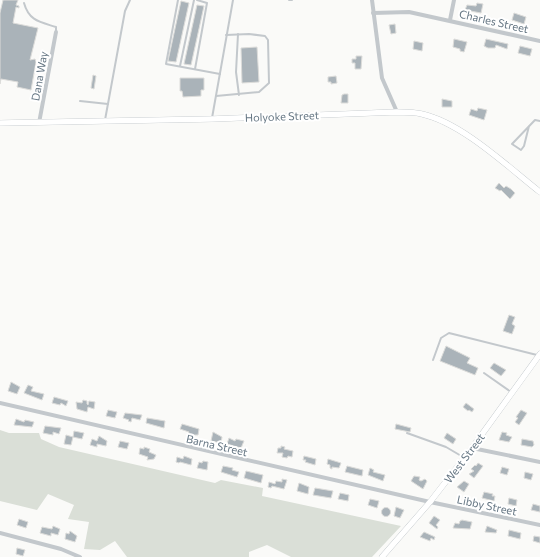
<svg xmlns="http://www.w3.org/2000/svg" width="540" height="557" font-family="Commissioner,sans-serif">
<style>
.green{fill:#dadfd7}
.building{fill:#aab3b9;stroke:#dcdcda}
.lines{fill:none;stroke-linecap:round;stroke-linejoin:round}
.secondary-casing{stroke:#b3babf;stroke-width:6}
.lane{stroke:#c3c8cc;stroke-width:2}
.street{stroke:#c3c8cc;stroke-width:4}
.secondary{stroke:#fff;stroke-width:5.5}
.labels{text-anchor:middle;dominant-baseline:central;stroke-width:4;stroke-linejoin:round;paint-order:stroke}
.street-label{font-size:11px;fill:#657683;stroke:#fff}
</style>
<rect width="100%" height="100%" fill="#fafaf8"/>
<!-- green -->
<path class="green" d="M 0,430 L 9,433 L 39,433 L 41,439 L 59,447 L 215,483 L 221,480 L 263,488 L 262,496 L 401,526 L 372,557 L 291,557 L 267,545 L 249,552 L 249,557 L 127,557 L 115,541 L 100,550 L 84,549 L 89,522 L 68,519 L 74,505 L 48,494 L 37,510 L 0,501 Z"/>
<!-- building -->
<g class="building">
<path d="M 3,0 L 18,0 L 16,5 L 19,6 L 19,8 L 16,7 L 13,23 L 38,28 L 30,60 L 35,59 L 36,62 L 31,90 L 17,87 L 18,82 L 1,79 L 0,84 L 0,13 Z"/>
<path d="M 181,1 L 189,3 L 176,62 L 168,61 Z"/>
<path d="M 477,3 L 483,4 L 481,13 L 465,10 L 467,5 L 476,6 Z"/>
<path d="M 197,5 L 204,6 L 191,65 L 184,64 Z"/>
<path d="M 514,13 L 526,17 L 524,24 L 512,20 Z"/>
<path d="M 395,24 L 396,33 L 391,34 L 389,25 Z"/>
<path d="M 454,39 L 467,42 L 464,52 L 460,51 L 460,49 L 453,47 Z"/>
<path d="M 486,39 L 508,44 L 507,49 L 496,45 L 495,48 L 488,48 L 484,46 Z"/>
<path d="M 414,41 L 423,43 L 422,51 L 413,49 Z"/>
<path d="M 520,46 L 532,49 L 530,56 L 518,53 Z"/>
<path d="M 257,47 L 259,82 L 242,83 L 241,48 Z"/>
<path d="M 356,56 L 362,56 L 361,69 L 355,69 L 355,63 L 352,63 L 352,59 L 356,59 Z"/>
<path d="M 93,75 L 96,76 L 94,89 L 91,88 Z"/>
<path d="M 336,76 L 337,83 L 331,84 L 331,82 L 328,82 L 328,77 Z"/>
<path d="M 180,78 L 204,78 L 204,90 L 201,90 L 201,96 L 183,97 L 182,91 L 180,91 Z"/>
<path d="M 344,94 L 348,94 L 348,103 L 341,103 L 342,95 Z"/>
<path d="M 442,99 L 452,101 L 452,107 L 442,107 Z"/>
<path d="M 478,108 L 487,110 L 484,120 L 469,115 L 471,109 L 477,111 Z"/>
<path d="M 499,183 L 504,188 L 506,186 L 511,189 L 515,193 L 510,199 L 501,190 L 500,191 L 495,188 Z"/>
<path d="M 509,315 L 515,317 L 512,324 L 515,326 L 512,334 L 503,331 Z"/>
<path d="M 446,346 L 470,358 L 467,363 L 478,368 L 475,375 L 440,361 Z"/>
<path d="M 494,363 L 506,370 L 501,376 L 490,368 Z"/>
<path d="M 11,382 L 20,387 L 17,394 L 8,391 Z"/>
<path d="M 28,385 L 33,387 L 31,391 L 44,394 L 42,400 L 24,393 Z"/>
<path d="M 54,397 L 68,401 L 66,406 L 61,403 L 60,405 L 52,403 Z"/>
<path d="M 83,400 L 87,401 L 87,404 L 88,405 L 89,401 L 95,402 L 94,409 L 88,407 L 87,412 L 77,409 L 76,402 L 82,403 Z"/>
<path d="M 466,403 L 474,409 L 472,412 L 469,410 L 468,411 L 463,407 Z"/>
<path d="M 108,410 L 117,412 L 115,418 L 106,416 Z"/>
<path d="M 521,410 L 527,413 L 519,425 L 515,422 L 518,418 L 516,417 Z"/>
<path d="M 125,413 L 142,415 L 140,420 L 132,418 L 131,422 L 128,421 L 129,420 L 123,418 Z"/>
<path d="M 147,418 L 165,421 L 164,428 L 146,423 Z"/>
<path d="M 16,419 L 24,422 L 25,420 L 34,422 L 32,427 L 14,425 Z"/>
<path d="M 182,424 L 199,429 L 198,435 L 188,435 L 189,432 L 180,429 Z"/>
<path d="M 396,424 L 411,428 L 410,432 L 395,429 Z"/>
<path d="M 45,426 L 61,428 L 59,434 L 53,432 L 53,435 L 43,433 Z"/>
<path d="M 74,431 L 84,433 L 82,439 L 73,437 Z"/>
<path d="M 213,432 L 222,437 L 221,443 L 211,441 Z"/>
<path d="M 502,432 L 507,433 L 506,435 L 512,437 L 509,442 L 499,440 Z"/>
<path d="M 447,433 L 456,439 L 453,444 L 444,438 Z"/>
<path d="M 66,435 L 73,437 L 71,445 L 64,444 Z"/>
<path d="M 99,436 L 107,441 L 106,446 L 97,444 L 97,447 L 90,445 L 92,439 L 97,441 Z"/>
<path d="M 229,438 L 235,441 L 236,439 L 244,441 L 241,448 L 227,444 Z"/>
<path d="M 522,439 L 533,441 L 534,445 L 532,447 L 521,445 Z"/>
<path d="M 120,441 L 129,443 L 127,449 L 118,447 Z"/>
<path d="M 281,446 L 285,447 L 284,449 L 293,451 L 292,457 L 288,456 L 287,458 L 282,457 L 283,453 L 277,453 L 278,448 L 281,448 Z"/>
<path d="M 144,447 L 150,449 L 149,452 L 156,455 L 154,459 L 147,460 L 148,457 L 139,454 L 140,448 L 144,449 Z"/>
<path d="M 184,456 L 192,459 L 191,465 L 180,462 L 179,463 L 176,462 L 177,457 L 183,459 Z"/>
<path d="M 304,456 L 316,459 L 315,465 L 305,462 L 306,460 L 303,460 Z"/>
<path d="M 328,459 L 341,463 L 339,468 L 332,467 L 332,469 L 330,468 L 330,465 L 327,464 Z"/>
<path d="M 203,461 L 208,462 L 207,470 L 197,468 L 199,462 L 202,463 Z"/>
<path d="M 478,463 L 483,466 L 474,478 L 469,474 L 474,471 L 471,469 L 475,465 L 476,466 Z"/>
<path d="M 223,466 L 233,468 L 232,470 L 239,472 L 237,477 L 221,472 Z"/>
<path d="M 347,466 L 363,470 L 362,476 L 345,472 Z"/>
<path d="M 502,467 L 509,469 L 507,475 L 500,473 Z"/>
<path d="M 370,468 L 374,470 L 373,472 L 385,475 L 383,481 L 368,475 Z"/>
<path d="M 246,471 L 263,475 L 261,483 L 244,478 Z"/>
<path d="M 525,472 L 533,474 L 531,480 L 524,478 Z"/>
<path d="M 414,476 L 420,477 L 419,480 L 421,481 L 425,479 L 427,481 L 423,489 L 411,481 Z"/>
<path d="M 282,479 L 287,480 L 284,489 L 272,486 L 271,488 L 268,487 L 269,482 L 275,484 L 276,481 L 282,482 Z"/>
<path d="M 464,481 L 469,484 L 464,492 L 457,487 Z"/>
<path d="M 299,483 L 309,487 L 308,494 L 297,491 Z"/>
<path d="M 315,488 L 333,491 L 331,498 L 313,495 Z"/>
<path d="M 484,492 L 493,494 L 492,496 L 495,496 L 494,501 L 482,498 Z"/>
<path d="M 340,493 L 349,495 L 348,501 L 338,499 Z"/>
<path d="M 509,498 L 517,500 L 516,506 L 508,504 Z"/>
<path d="M 370,499 L 379,501 L 377,508 L 368,505 Z"/>
<path d="M 533,504 L 540,506 L 540,512 L 531,510 Z"/>
<path d="M 396,507 L 404,510 L 400,518 L 394,516 Z"/>
<circle cx="386" cy="512" r="4.5"/>
<path d="M 434,516 L 440,520 L 436,525 L 438,527 L 437,529 L 429,523 Z"/>
<path d="M 19,519 L 28,522 L 26,528 L 17,525 Z"/>
<path d="M 462,520 L 472,522 L 470,529 L 453,528 L 455,523 L 459,524 L 460,521 Z"/>
<path d="M 53,526 L 60,529 L 58,535 L 51,533 L 51,536 L 40,533 L 42,527 L 52,529 Z"/>
<path d="M 487,526 L 497,530 L 496,533 L 485,532 Z"/>
<path d="M 509,530 L 521,533 L 520,539 L 508,536 Z"/>
<path d="M 70,531 L 77,536 L 75,542 L 65,539 L 66,533 L 69,534 Z"/>
<path d="M 424,532 L 435,537 L 434,540 L 431,538 L 430,541 L 420,537 Z"/>
<path d="M 534,536 L 540,537 L 540,543 L 533,541 Z"/>
<path d="M 17,548 L 25,550 L 23,556 L 16,554 Z"/>
</g>
<g class="lines">
<!-- secondary casing -->
<g class="secondary-casing">
<g id="secondary">
<path d="M 0,123 L 212,119 L 397,112 C 405,112 414,112 422,114 C 462,123 507,166 540,192"/>
<path d="M 382,557 L 430,502 L 472,448 L 540,354"/>
</g>
</g>
<!-- lane -->
<g class="lane">
<path d="M 178,0 L 166,64 L 220,74"/>
<path d="M 289,0 L 292,0"/>
<path d="M 24,3 C 29,21 40,22 56,27 L 56,31"/>
<path d="M 238,34 L 236,72 L 239,95"/>
<path d="M 180,66 L 194,0"/>
<path d="M 195,69 L 207,3 L 197,0"/>
<path d="M 216,96 L 259,92 L 269,83 L 268,40 L 265,36 L 249,34 L 226,35"/>
<path d="M 80,101 L 108,104"/>
<path d="M 212,118 L 233,0"/>
<path d="M 105,120 L 125,11 L 130,0"/>
<path d="M 529,126 L 524,146 L 521,150 L 512,144 L 535,120 L 540,121"/>
<path d="M 433,360 L 441,338 L 449,333 L 537,355"/>
<path d="M 484,373 L 511,392"/>
<path d="M 407,433 L 446,447 L 463,457"/>
</g>
<!-- street -->
<g class="street">
<path d="M 372,0 L 382,78 L 397,112"/>
<path d="M 373,13 L 409,12 L 540,41"/>
<path d="M 450,20 L 454,0"/>
<path d="M 39,123 L 56,32"/>
<path d="M 0,403 L 430,502 L 540,525"/>
<path d="M 472,448 L 540,462"/>
<path d="M 0,533 L 61,549 L 80,557"/>
</g>
<!-- secondary -->
<use href="#secondary" class="secondary"/>
</g>
<g class="labels">
<!-- street labels -->
<g class="street-label">
<text transform="translate(494 21) rotate(13)">Charles Street</text>
<text transform="translate(39 76) rotate(-80)">Dana Way</text>
<text transform="translate(282 116) rotate(-2)">Holyoke Street</text>
<text transform="translate(217 445) rotate(13)">Barna Street</text>
<text transform="translate(464 458) rotate(-53)">West Street</text>
<text transform="translate(487 505) rotate(12)">Libby Street</text>
</g>
</g>
</svg>
